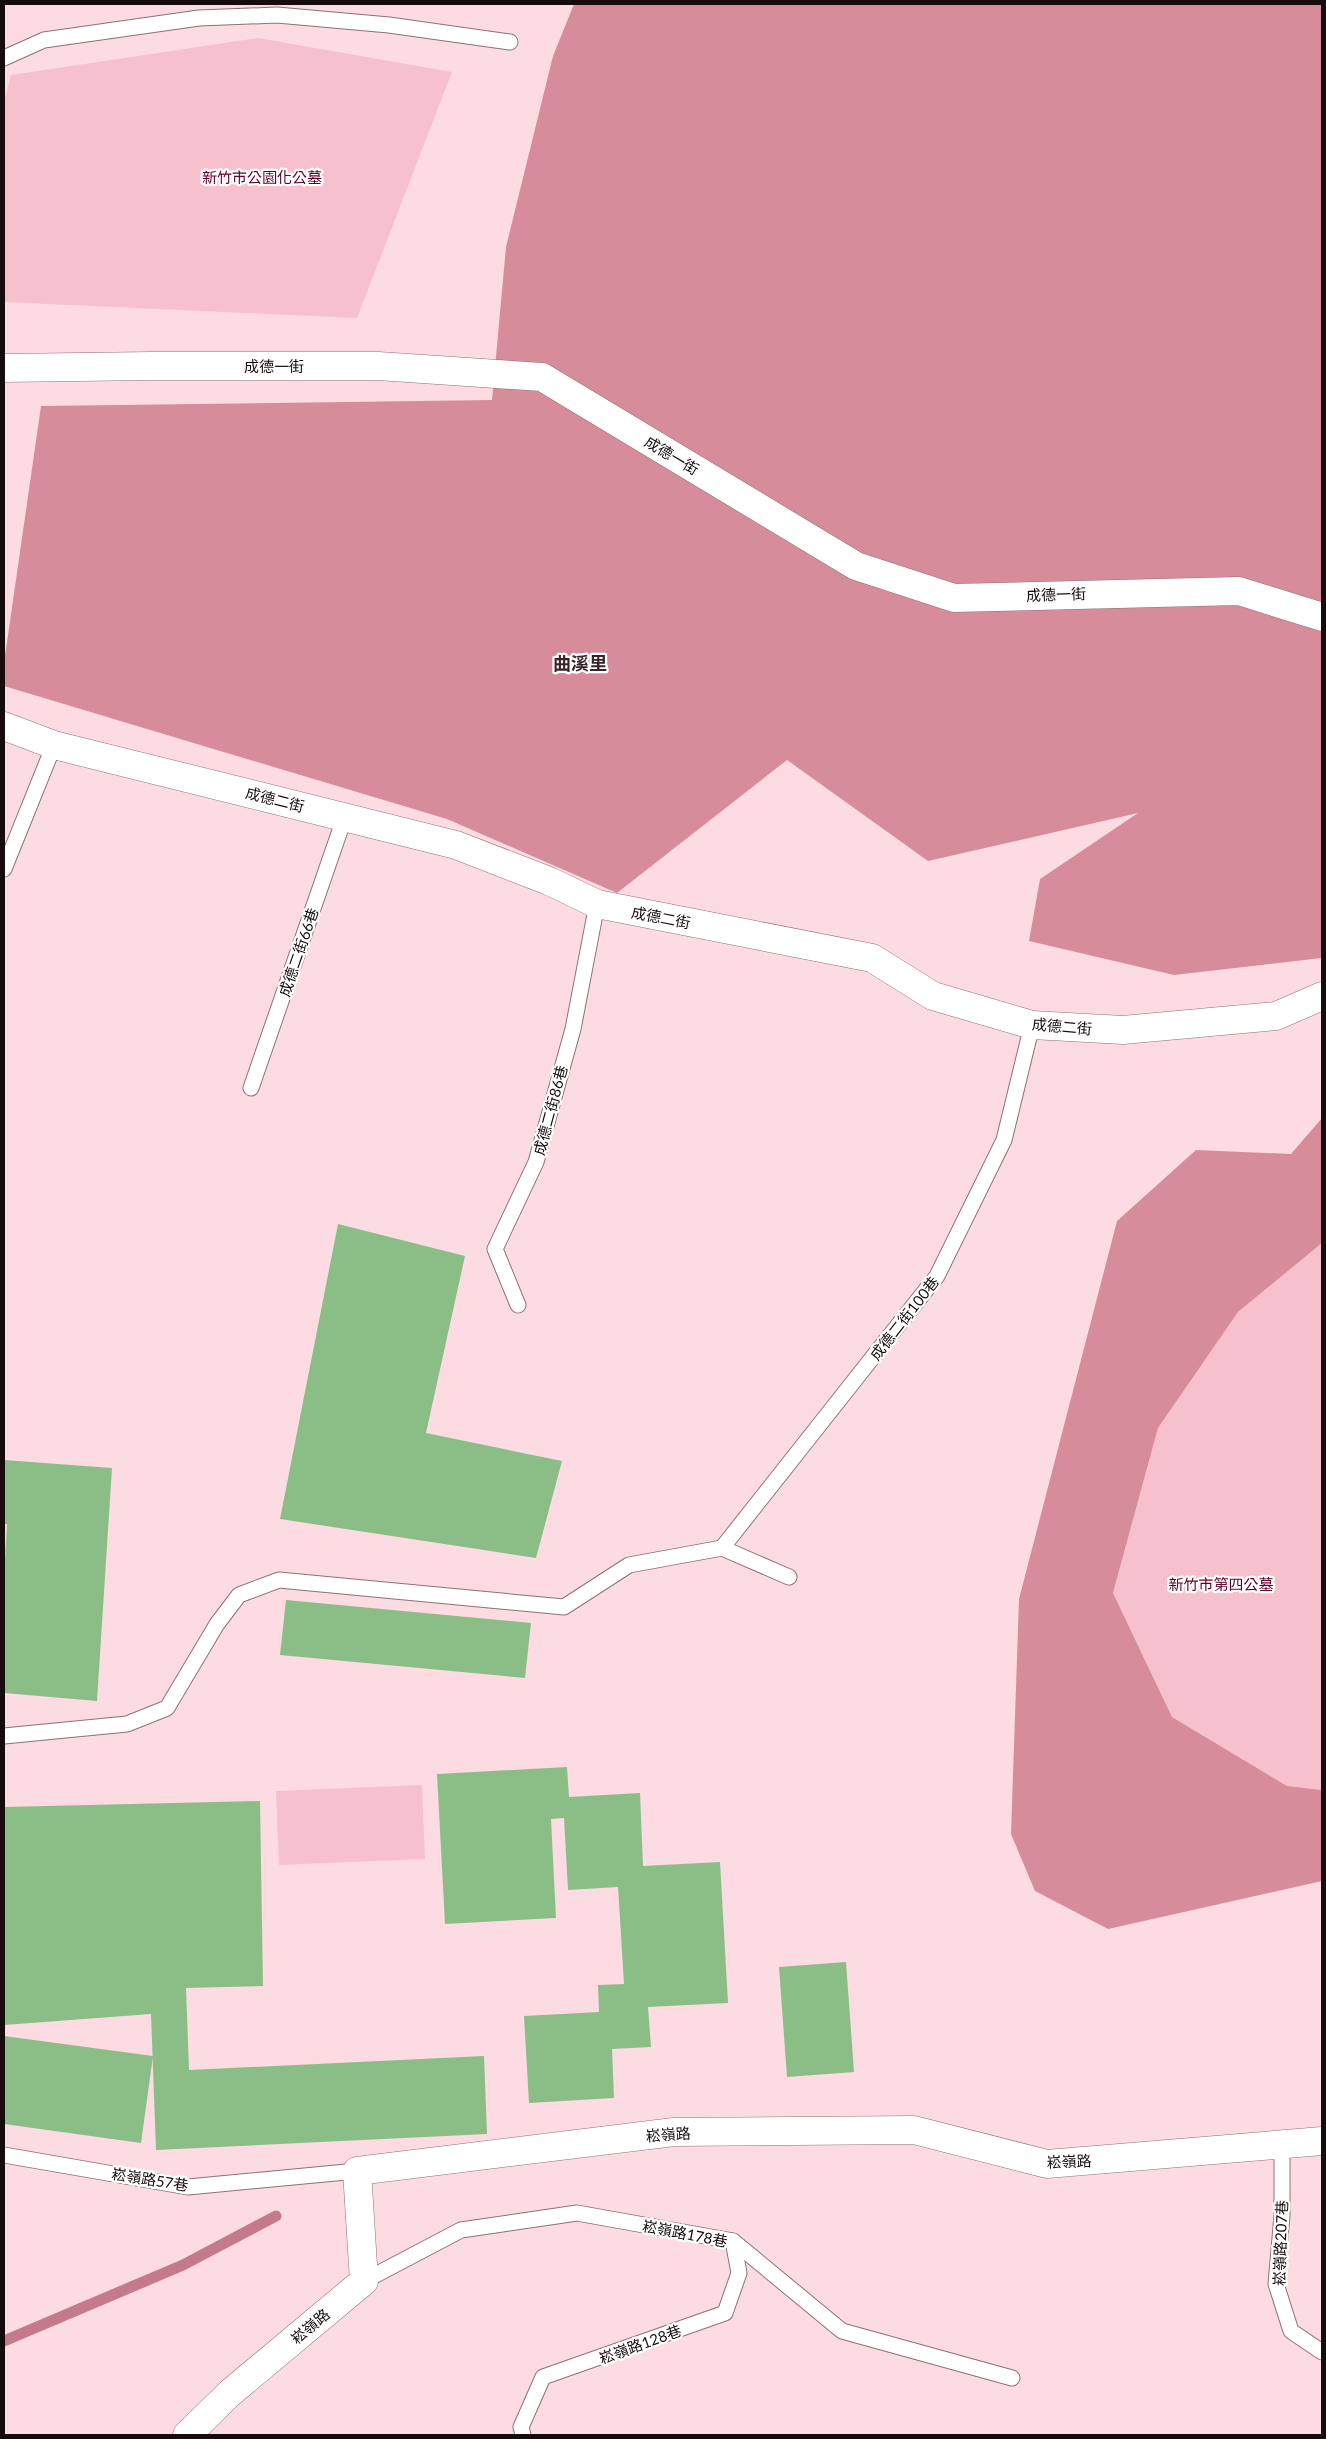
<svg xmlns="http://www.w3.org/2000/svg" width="1326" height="2439" font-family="Lato,'Noto Sans TC',sans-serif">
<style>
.green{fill:#f6c1cc}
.forest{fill:#d78c9c}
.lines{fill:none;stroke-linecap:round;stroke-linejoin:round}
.stream{stroke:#c47a8b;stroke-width:11}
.building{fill:#8bbe87}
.lane-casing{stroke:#8d7176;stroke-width:17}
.street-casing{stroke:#8d7176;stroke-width:29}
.lane{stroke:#fff;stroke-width:15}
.street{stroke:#fff;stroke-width:28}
.labels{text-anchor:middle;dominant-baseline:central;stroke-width:4.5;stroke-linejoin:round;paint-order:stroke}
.park-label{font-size:15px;fill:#5f0128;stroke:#fff}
.street-label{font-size:15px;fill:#160c0e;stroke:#fff}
.quarter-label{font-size:18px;font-weight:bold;fill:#3a2328;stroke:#fff}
</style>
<rect width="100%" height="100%" fill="#fcdce2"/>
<!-- green -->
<g class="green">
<path d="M 258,38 L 452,72 L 357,318 L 4,302 L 4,102 L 11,75 Z"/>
<path d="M 1322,1243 L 1322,1790 L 1287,1786 L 1172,1717 L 1113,1593 L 1158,1428 L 1238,1312 Z"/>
<path d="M 422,1785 L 425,1859 L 279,1865 L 276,1791 Z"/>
</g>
<!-- forest -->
<g class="forest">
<path d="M 574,4 L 1322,4 L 1322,958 L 1174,975 L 1029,941 L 1040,879 L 1138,813 L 928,861 L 787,760 L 617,893 L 447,819 L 4,686 L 4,663 L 41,406 L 492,400 L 506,247 L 553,56 Z"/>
<path d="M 1322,1118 L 1322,1243 L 1238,1312 L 1158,1428 L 1113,1593 L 1172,1717 L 1287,1786 L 1322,1790 L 1322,1881 L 1108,1929 L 1035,1891 L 1011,1834 L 1019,1599 L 1117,1221 L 1196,1150 L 1291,1154 Z"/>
</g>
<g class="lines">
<!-- stream -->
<path class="stream" d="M 4,2341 L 183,2265 L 276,2216"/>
</g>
<!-- building -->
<g class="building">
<path d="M 338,1224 L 465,1256 L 426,1433 L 562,1461 L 536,1558 L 280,1519 Z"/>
<path d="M 4,1460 L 112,1468 L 97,1701 L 4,1693 L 4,1576 L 7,1524 L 4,1524 Z"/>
<path d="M 286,1600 L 531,1623 L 525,1678 L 280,1655 Z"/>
<path d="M 567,1767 L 569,1797 L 640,1793 L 643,1866 L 720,1862 L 728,2003 L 648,2007 L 651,2047 L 612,2049 L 614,2098 L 529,2103 L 524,2016 L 599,2012 L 598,1985 L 624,1984 L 618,1887 L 568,1890 L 564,1818 L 551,1819 L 556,1918 L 445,1924 L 437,1774 Z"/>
<path d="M 260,1801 L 263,1986 L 186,1988 L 189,2070 L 484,2056 L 487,2134 L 156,2150 L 151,2014 L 4,2025 L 4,1807 Z"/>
<path d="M 846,1962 L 854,2072 L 787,2077 L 779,1967 Z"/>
<path d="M 4,2036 L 153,2056 L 141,2143 L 4,2124 Z"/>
</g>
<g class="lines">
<!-- lane casing -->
<g class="lane-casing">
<g id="lane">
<path d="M 4,58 L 44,40 L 199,18 L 277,15 L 389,25 L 510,42"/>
<path d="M 4,869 L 54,745"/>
<path d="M 251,1088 L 345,816"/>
<path d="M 518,1305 L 495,1249 L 536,1162 L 573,1029 L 597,904"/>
<path d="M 722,1548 L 937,1276 L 1004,1140 L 1032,1025"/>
<path d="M 4,1736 L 127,1724 L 167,1708 L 217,1624 L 239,1595 L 279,1580 L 564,1607 L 629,1565 L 722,1548 L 789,1577"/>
<path d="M 1282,2145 L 1282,2215 L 1276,2284 L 1291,2331 L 1322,2352"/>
<path d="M 4,2155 L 188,2187 L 357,2171"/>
<path d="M 364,2281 L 461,2230 L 577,2213 L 733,2241 L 842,2331 L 1012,2378"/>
<path d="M 523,2435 L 521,2427 L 543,2377 L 725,2313 L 739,2273 L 733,2241"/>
</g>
</g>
<!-- street casing -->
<g class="street-casing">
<g id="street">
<path d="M 4,368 L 152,366 L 378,366 L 542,377 L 856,566 L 954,598 L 1239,591 L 1322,617"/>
<path d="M 4,726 L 54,745 L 456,845 L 549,881 L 597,904 L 872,958 L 933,996 L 1032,1025 L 1123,1030 L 1276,1016 L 1322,996"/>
<path d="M 187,2435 L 230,2393 L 364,2281 L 357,2171 L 674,2132 L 914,2130 L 1047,2164 L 1322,2141"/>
</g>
</g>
<!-- lane -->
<use href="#lane" class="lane"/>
<!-- street -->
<use href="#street" class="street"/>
</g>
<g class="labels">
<!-- park labels -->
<g class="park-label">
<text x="262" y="177">新竹市公園化公墓</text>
<text x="1221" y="1584">新竹市第四公墓</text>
</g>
<!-- street labels -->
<g class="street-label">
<text x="274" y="366">成德一街</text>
<text transform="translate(672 455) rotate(31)">成德一街</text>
<text transform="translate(1056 594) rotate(-2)">成德一街</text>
<text transform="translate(275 799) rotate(14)">成德二街</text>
<text transform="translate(661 917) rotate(11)">成德二街</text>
<text transform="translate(298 952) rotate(-71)">成德二街66巷</text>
<text transform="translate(1062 1026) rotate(5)">成德二街</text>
<text transform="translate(550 1110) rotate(-75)">成德二街86巷</text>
<text transform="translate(904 1318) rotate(-52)">成德二街100巷</text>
<text transform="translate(668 2134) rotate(-4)">崧嶺路</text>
<text transform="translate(1069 2161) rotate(-2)">崧嶺路</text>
<text transform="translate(150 2179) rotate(9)">崧嶺路57巷</text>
<text transform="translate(685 2233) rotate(11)">崧嶺路178巷</text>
<text transform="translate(1280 2243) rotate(-88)">崧嶺路207巷</text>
<text transform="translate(310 2326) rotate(-40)">崧嶺路</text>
<text transform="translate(640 2344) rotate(-20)">崧嶺路128巷</text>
</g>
<!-- quarter labels -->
<g class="quarter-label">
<text x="580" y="663">曲溪里</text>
</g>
</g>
<!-- border -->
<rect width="1326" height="2439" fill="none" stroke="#160c0e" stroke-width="10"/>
</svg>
